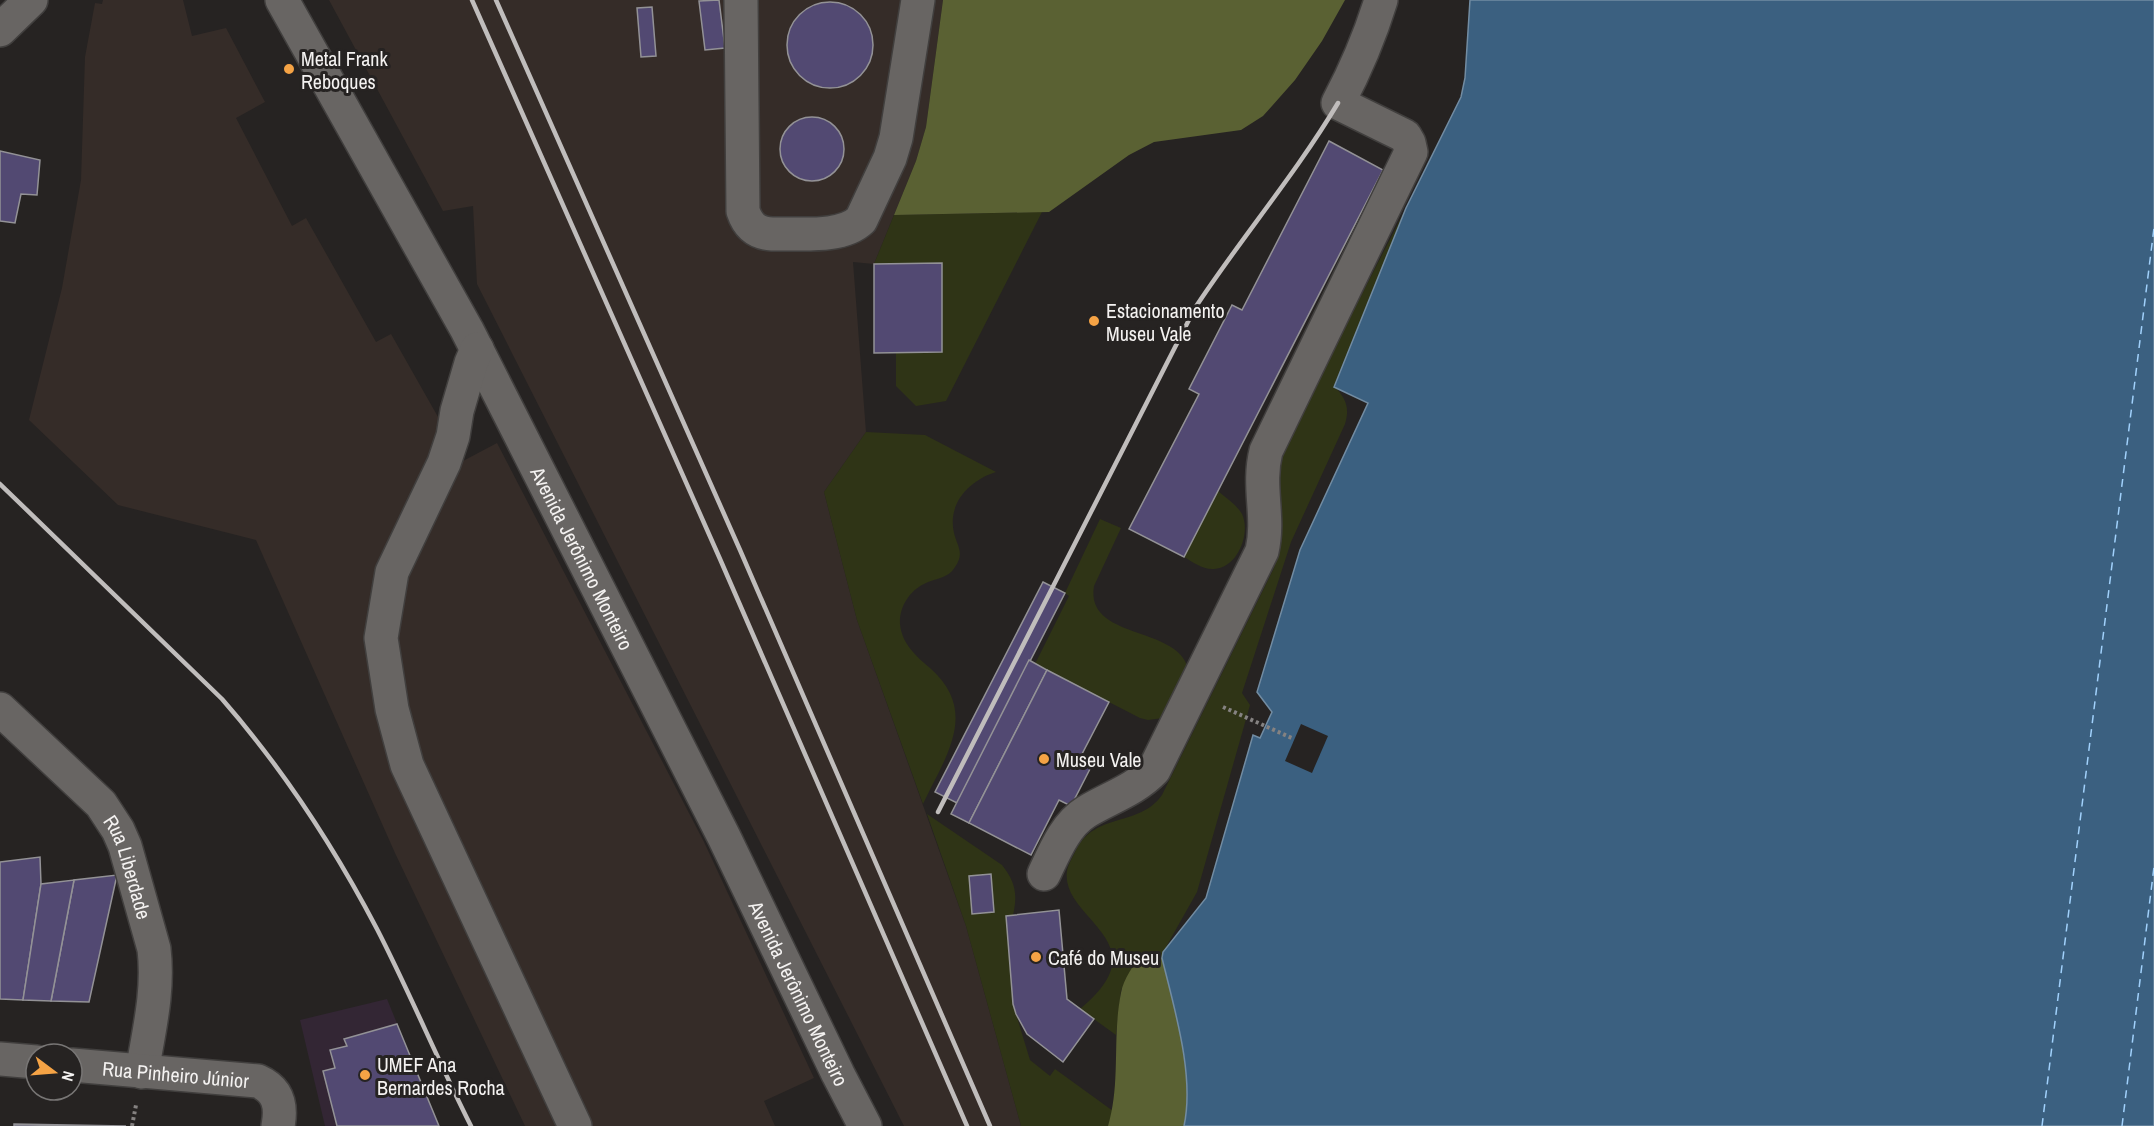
<svg xmlns="http://www.w3.org/2000/svg" width="2154" height="1126" font-family="'Archivo Narrow',sans-serif">
<style>
.built{fill:#352c28}
.education{fill:#332634}
.green{fill:#2f3416;fill-rule:evenodd}
.forest{fill:#5a6133}
.water{fill:#3b6080;stroke:#728ca2;stroke-width:1.5}
.pier{fill:#262322}
.lines{fill:none;stroke-linecap:round;stroke-linejoin:round}
.ferry{stroke:#a1d1fb;stroke-width:1.5;stroke-dasharray:8 6;stroke-linecap:butt}
.building{fill:#524972;stroke:#939296;stroke-width:1.5}
.minor-casing{stroke:#413f3e;stroke-width:36}
.path{stroke:#858281;stroke-width:4;stroke-dasharray:3 3;stroke-linecap:butt}
.minor{stroke:#686563;stroke-width:33}
.rail{stroke:#c0bdbc;stroke-width:4.5}
.poi-dot{fill:#f5a345;stroke:#262322;stroke-width:2}
.labels{text-anchor:middle;dominant-baseline:central;stroke-width:6;stroke-linejoin:round;paint-order:stroke}
.poi-label{font-size:20px;fill:#f4f2f1;stroke:#262322;text-anchor:start}
.street-label{font-size:20px;fill:#f4f2f1;stroke:#262322}
</style>
<rect width="100%" height="100%" fill="#262322"/>
<!-- built -->
<g class="built">
<path d="M 103,0 L 183,0 L 192,36 L 226,28 L 265,102 L 236,118 L 292,226 L 306,218 L 376,342 L 391,334 L 463,461 L 497,443 L 704,842 L 814,1078 L 764,1101 L 775,1126 L 525,1126 L 395,853 L 256,540 L 118,505 L 29,420 L 62,288 L 81,180 L 85,57 L 95,3 L 102,4 Z"/>
<path d="M 329,0 L 943,0 L 926,127 L 916,161 L 874,264 L 853,262 L 866,432 L 824,492 L 857,620 L 966,926 L 1021,1126 L 904,1126 L 477,284 L 473,206 L 443,211 Z"/>
</g>
<!-- education -->
<path class="education" d="M 387,999 L 439,1126 L 325,1126 L 300,1020 Z"/>
<!-- green -->
<g class="green">
<path d="M 1406,208 L 1334,386 C 1346,398 1350,408 1345,424 L 1291,542 L 1242,693 L 1250,705 L 1197,892 L 1166,947 L 1227,920 L 1184,1126 L 1186,1117 L 1142,952 L 1121,990 L 1116,1035 L 1080,1009 C 1163,941 1060,920 1067,871 C 1068,865 1073,856 1076,850 C 1095,812 1140,827 1162,795 L 1274,568 C 1286,531 1275,492 1280,454 Z"/>
<path d="M 1042,212 L 946,401 L 916,406 L 896,386 L 896,353 L 942,352 L 942,264 L 874,264 L 894,215 Z"/>
<path d="M 866,432 L 925,435 L 996,472 C 970,480 947,503 954,533 C 957,546 965,553 955,567 C 948,579 935,578 924,584 C 909,591 899,608 900,624 C 902,644 916,656 930,668 C 980,712 945,757 923,804 L 857,620 L 824,492 Z"/>
<path d="M 1218,491 C 1226,498 1237,505 1242,514 C 1251,533 1238,568 1214,569 C 1203,570 1193,562 1184,557 Z"/>
<path d="M 1100,519 L 1121,528 L 1094,586 C 1085,640 1176,625 1188,668 L 1163,718 L 1148,720 L 1140,718 L 1035,664 L 1069,596 L 1065,593 Z"/>
<path d="M 927,814 L 1002,865 C 1015,881 1018,894 1013,915 L 1006,916 L 1013,1004 L 1016,1014 L 1030,1060 L 1050,1076 L 1055,1069 L 1113,1111 L 1108,1126 L 1021,1126 L 966,926 ZM 991,874 L 994,912 L 972,914 L 969,876 Z"/>
</g>
<!-- forest -->
<g class="forest">
<path d="M 943,0 L 1345,0 L 1322,41 L 1295,80 L 1263,116 L 1241,130 L 1154,142 L 1129,155 L 1049,212 L 894,215 L 916,161 L 926,127 Z"/>
<path d="M 1142,952 L 1162,958 C 1174,1008 1195,1075 1184,1126 L 1108,1126 C 1121,1084 1112,1036 1121,993 C 1123,979 1135,964 1142,952 Z"/>
</g>
<!-- water -->
<path class="water" d="M 1470,0 L 2154,0 L 2154,1126 L 1184,1126 C 1195,1075 1174,1008 1162,958 L 1163,952 L 1206,898 L 1253,735 L 1260,738 L 1272,712 L 1257,692 L 1300,550 L 1368,403 L 1334,387 L 1406,208 L 1461,97 L 1465,78 Z"/>
<!-- pier -->
<path class="pier" d="M 1301,724 L 1328,736 L 1312,773 L 1285,761 Z"/>
<g class="lines">
<!-- ferry -->
<g class="ferry">
<path d="M 2042,1126 L 2154,228"/>
<path d="M 2122,1126 L 2154,867"/>
</g>
</g>
<!-- building -->
<g class="building">
<path d="M 719,0 L 725,48 L 705,50 L 699,1 Z"/>
<circle cx="830" cy="45" r="43"/>
<path d="M 652,7 L 656,56 L 641,57 L 637,8 Z"/>
<circle cx="812" cy="149" r="32"/>
<path d="M 1329,141 L 1383,170 L 1184,557 L 1129,529 L 1199,394 L 1189,389 L 1232,305 L 1242,310 Z"/>
<path d="M 0,151 L 40,160 L 37,195 L 21,194 L 15,223 L 0,221 Z"/>
<path d="M 942,263 L 942,352 L 874,353 L 874,264 Z"/>
<path d="M 1043,582 L 1065,593 L 957,803 L 935,792 Z"/>
<path d="M 1029,660 L 1047,670 L 969,823 L 951,814 Z"/>
<path d="M 1047,670 L 1109,702 L 1081,756 L 1093,763 L 1071,806 L 1059,800 L 1031,855 L 969,823 Z"/>
<path d="M 40,857 L 41,884 L 23,1000 L 0,999 L 0,862 Z"/>
<path d="M 991,874 L 994,912 L 972,914 L 969,876 Z"/>
<path d="M 117,875 L 89,1002 L 51,1001 L 74,880 Z"/>
<path d="M 74,880 L 51,1001 L 23,1000 L 41,884 Z"/>
<path d="M 1059,910 L 1067,999 L 1094,1019 L 1063,1062 L 1027,1034 L 1016,1014 L 1013,1004 L 1006,916 Z"/>
<path d="M 397,1024 L 439,1126 L 337,1126 L 323,1071 L 335,1068 L 330,1050 L 347,1046 L 344,1039 Z"/>
<path d="M 14,1124 L 126,1126 L 14,1126 Z"/>
</g>
<g class="lines">
<!-- minor casing -->
<g class="minor-casing">
<g id="minor">
<path id="s1" d="M 282,0 L 467,330 L 724,837 L 838,1074 L 865,1126"/>
<path d="M 741,0 L 743,211 C 748,226 756,233 772,234 C 799,233 841,239 861,220 L 890,158 L 896,138 L 918,0"/>
<path d="M 0,30 L 31,0"/>
<path d="M 477,349 L 471,363 L 457,411 L 453,436 L 444,463 L 392,572 L 381,638 L 392,709 L 407,765 L 575,1126"/>
<path id="s2" d="M 0,709 L 101,804 L 118,830 L 125,846 L 154,949 C 159,991 149,1030 142,1072"/>
<path d="M 1044,874 C 1054,853 1065,825 1086,812 C 1109,798 1135,790 1154,770 L 1262,551 C 1270,516 1257,487 1266,451 L 1411,152 L 1409,143 L 1405,136 L 1338,103 C 1356,69 1370,36 1381,0"/>
<path d="M 0,1059 L 36,1062"/>
<path id="s3" d="M 72,1065 L 258,1081 C 278,1090 282,1105 278,1126"/>
</g>
</g>
<!-- path -->
<g class="path">
<path d="M 1223,707 L 1294,739"/>
<path d="M 132,1126 L 136,1105"/>
</g>
<!-- minor -->
<use href="#minor" class="minor"/>
<!-- rail -->
<g class="rail">
<path d="M 472,0 L 720,559 L 967,1126"/>
<path d="M 496,0 L 740,550 L 990,1126"/>
<path d="M 0,484 L 222,699 C 284,770 333,845 377,929 C 410,993 438,1061 471,1126"/>
<path d="M 938,812 L 1195,308 C 1241,238 1295,175 1338,103"/>
</g>
</g>
<!-- markers -->
<g class="poi-dot">
<circle cx="289" cy="69" r="6"/>
<circle cx="1094" cy="321" r="6"/>
<circle cx="1044" cy="759" r="6"/>
<circle cx="1036" cy="957" r="6"/>
<circle cx="365" cy="1075" r="6"/>
</g>
<g class="labels">
<!-- poi labels -->
<g class="poi-label">
<text x="301" y="58">Metal Frank<tspan x="301" dy="23">Reboques</tspan></text>
<text x="1106" y="310">Estacionamento<tspan x="1106" dy="23">Museu Vale</tspan></text>
<text x="1056" y="759">Museu Vale</text>
<text x="1048" y="957">Café do Museu</text>
<text x="377" y="1064">UMEF Ana<tspan x="377" dy="23">Bernardes Rocha</tspan></text>
</g>
<!-- street labels -->
<g class="street-label">
<text stroke="none"><textPath href="#s1" startOffset="634">Avenida Jerônimo Monteiro</textPath></text>
<text stroke="none"><textPath href="#s2" startOffset="208">Rua Liberdade</textPath></text>
<text stroke="none"><textPath href="#s1" startOffset="1120">Avenida Jerônimo Monteiro</textPath></text>
<text stroke="none"><textPath href="#s3" startOffset="104">Rua Pinheiro Júnior</textPath></text>
</g>
</g>
<!-- north arrow -->
<g transform="translate(54 1072) rotate(106)"><circle r="28" fill="#262322" stroke="#787675" stroke-width="1.5"/>
<path d="M0-4.5L10 22L0 15L-10 22Z" fill="#f5a345"/>
<text y="-9" font-size="16" font-weight="bold" text-anchor="middle" fill="#f4f2f1">N</text>
</g>
</svg>
